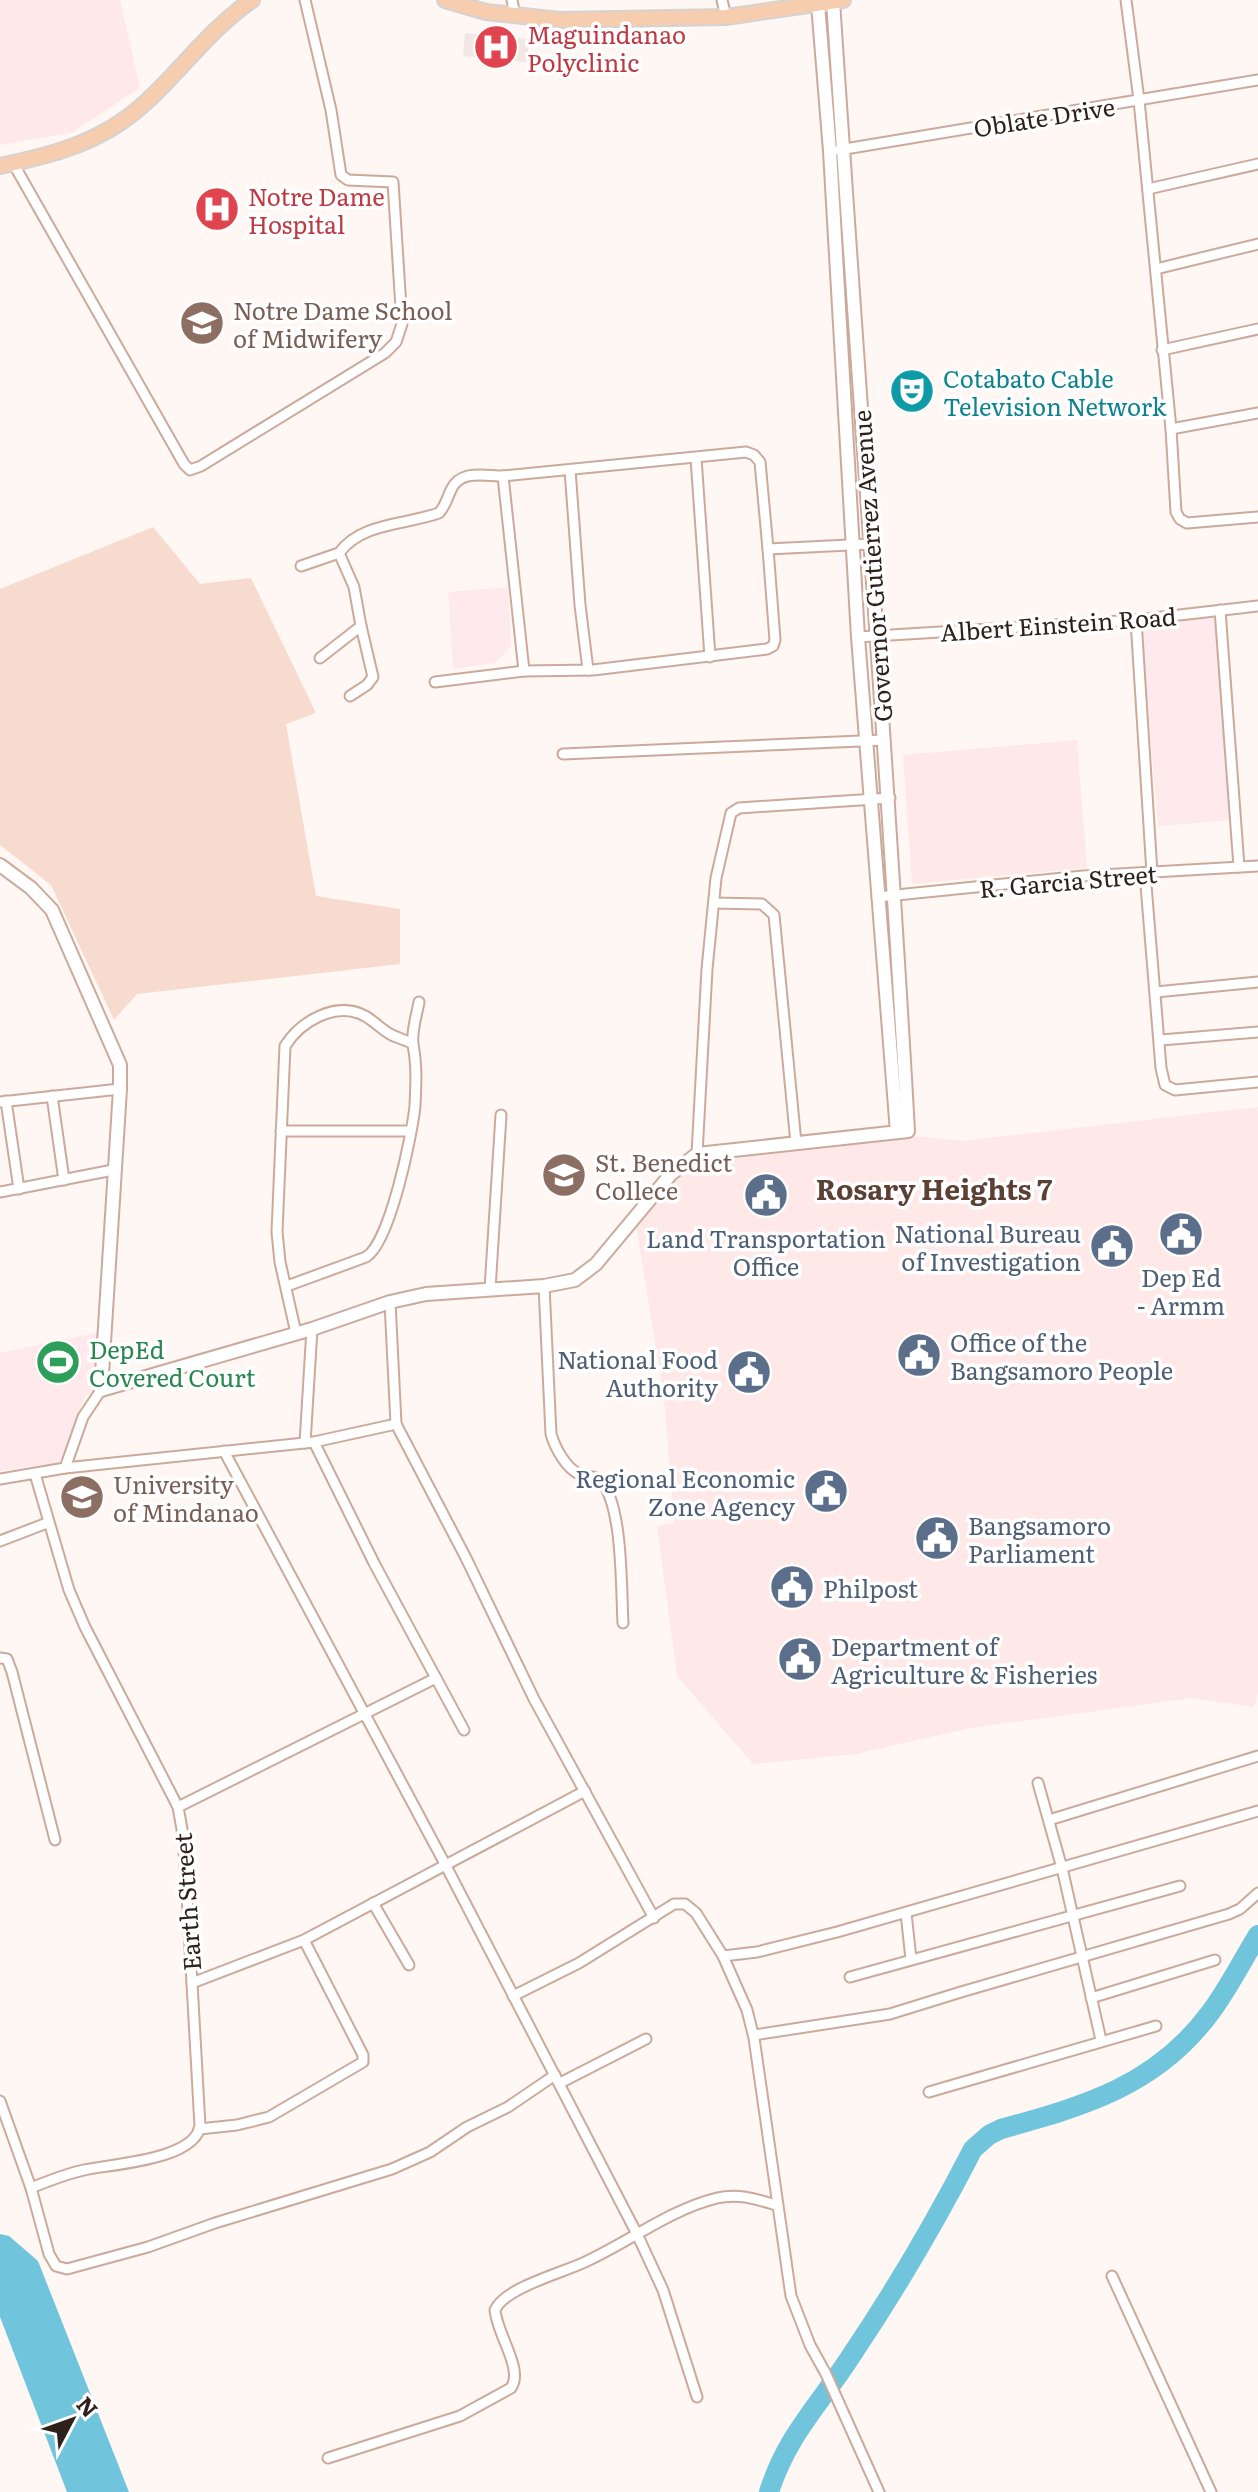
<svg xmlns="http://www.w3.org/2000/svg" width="1258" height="2492" font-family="Literata,serif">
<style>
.commercial{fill:#ffe9e8}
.built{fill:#f1e8e5}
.education{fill:#fee9ed}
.green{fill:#f7dbcf}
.water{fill:#70c4db}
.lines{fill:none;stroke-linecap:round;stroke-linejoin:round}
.river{stroke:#70c4db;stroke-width:20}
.street-casing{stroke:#cbaa9c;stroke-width:13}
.secondary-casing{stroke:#cbaa9c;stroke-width:16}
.primary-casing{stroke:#d5d3d2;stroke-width:18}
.street{stroke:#fff;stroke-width:9}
.secondary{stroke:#fff;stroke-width:12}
.primary{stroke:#f7cdb0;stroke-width:14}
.labels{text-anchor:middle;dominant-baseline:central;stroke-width:7;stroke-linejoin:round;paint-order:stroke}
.health-label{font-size:24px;fill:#be3a42;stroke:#fff;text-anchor:start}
.street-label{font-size:24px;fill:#2e211c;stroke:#fff}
.education-label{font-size:24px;fill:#785e54;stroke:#fff;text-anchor:start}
.culture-label{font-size:24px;fill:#0d838f;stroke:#fff;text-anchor:start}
.service-label{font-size:24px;fill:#4e5e75;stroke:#fff;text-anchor:start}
.leisure-label{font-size:24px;fill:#27864d;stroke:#fff;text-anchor:start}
.quarter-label{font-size:28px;font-weight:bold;fill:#5c4035;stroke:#fff}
</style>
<rect width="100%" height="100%" fill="#fef7f4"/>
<!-- commercial -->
<g class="commercial">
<path d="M 0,0 L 120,0 L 140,88 L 73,132 L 0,145 Z"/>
<path d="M 1077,740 L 1087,868 L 912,884 L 903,755 Z"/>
<path d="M 1258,1107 L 1258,1693 L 1254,1707 L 1192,1698 L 971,1728 L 856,1754 L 753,1764 L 677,1676 L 657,1526 L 674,1523 L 664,1398 L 636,1225 L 677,1175 L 694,1162 L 707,1158 L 915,1136 L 962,1141 Z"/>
</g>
<!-- built -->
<path class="built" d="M 465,33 L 529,39 L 527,62 L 463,56 Z"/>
<!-- education -->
<g class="education">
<path d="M 508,587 L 511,646 L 495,663 L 453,669 L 448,592 Z"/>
<path d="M 1216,615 L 1233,820 L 1158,826 L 1141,619 Z"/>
<path d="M 99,1332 L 98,1384 L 84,1399 L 59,1463 L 0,1471 L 0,1353 Z"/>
</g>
<!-- green -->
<path class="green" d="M 153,527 L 200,584 L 251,578 L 316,713 L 286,724 L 316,896 L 400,909 L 400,964 L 137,994 L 114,1020 L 51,885 L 0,845 L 0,589 Z"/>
<!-- water -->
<path class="water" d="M 0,2234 L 9,2236 L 38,2261 L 129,2492 L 67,2492 L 0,2317 Z"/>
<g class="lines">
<!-- river -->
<path class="river" d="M 769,2492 C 787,2435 820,2404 851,2356 C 896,2289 936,2221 973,2149 L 989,2135 L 1001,2129 C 1084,2106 1156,2086 1210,2013 C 1228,1989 1242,1961 1258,1935"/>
<!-- street casing -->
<g class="street-casing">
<g id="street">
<path d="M 512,0 L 515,16"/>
<path d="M 722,0 L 726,17"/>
<path d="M 1126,0 L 1139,100 L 1171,429 L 1176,512 L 1180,519 L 1187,523 L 1258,517"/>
<path d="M 839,150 L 1258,80"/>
<path d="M 13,163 L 184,464 L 190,470 L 201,466 L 385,353 L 396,342 L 402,324 L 393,182 L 348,180 L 341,175 L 331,110 L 305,0"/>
<path d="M 1148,189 L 1258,164"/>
<path d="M 1156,269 L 1258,244"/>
<path d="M 1162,350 L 1258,329"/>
<path d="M 1171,429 L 1258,413"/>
<path d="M 696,458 L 710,657"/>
<path d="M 570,470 L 580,605 L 588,670"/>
<path d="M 503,476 L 524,671 L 593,670 L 767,649 L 773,646 L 775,640 L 768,549"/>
<path d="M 301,566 L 339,553"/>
<path d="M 1220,610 L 1239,867"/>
<path d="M 1136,620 L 1152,873"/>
<path d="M 858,637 L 1136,620 L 1258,606"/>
<path d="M 320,658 L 361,626 L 354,587 L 339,553 C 362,522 406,525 439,513 C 446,505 447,498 451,490 C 460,469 485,476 503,476 L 746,452 L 754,455 L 760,462 L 768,549 L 869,544"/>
<path d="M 435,682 L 524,671"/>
<path d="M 350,696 L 367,685 L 373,677 L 361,626"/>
<path d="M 563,754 C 670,749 777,745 884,740"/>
<path d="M 1145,873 L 1161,1068 L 1165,1085 L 1175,1090 L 1258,1082"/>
<path d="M 877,897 L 1083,876 L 1258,866"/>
<path d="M 714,903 L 762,904 L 774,915 L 796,1143"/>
<path d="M 1156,992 L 1258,982"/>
<path d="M 1161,1040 L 1258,1032"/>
<path d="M 52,1096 L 64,1180"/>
<path d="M 6,1101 L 19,1189"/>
<path d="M 0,1102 L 120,1089"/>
<path d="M 281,1131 L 410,1131"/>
<path d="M 697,1154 L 707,969 L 716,878 L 731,813 L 739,808 L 890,798"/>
<path d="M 0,1192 L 113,1170"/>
<path d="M 287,1286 L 366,1257 C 390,1243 412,1135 415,1106 C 416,1084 417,1065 413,1045 C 411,1032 417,1014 419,1002"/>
<path d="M 544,1286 L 551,1434 C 555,1448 566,1468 579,1474 C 587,1478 596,1475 602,1482 C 623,1509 621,1588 623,1623"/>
<path d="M 490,1289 L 501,1115"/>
<path d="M 390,1302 L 396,1424 L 466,1558 L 534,1699 L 654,1918"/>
<path d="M 296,1333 L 280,1262 L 277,1232 L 285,1046 C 300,1022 336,1000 365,1016 C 374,1021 381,1029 390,1034 C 397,1038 406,1040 413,1044"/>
<path d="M 314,1442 L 374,1563 L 464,1730"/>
<path d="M 305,1443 L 312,1329"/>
<path d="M 224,1451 L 445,1864 L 637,2234 L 663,2290 L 697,2397"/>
<path d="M 65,1468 L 83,1417 L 101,1390"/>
<path d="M 0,1479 L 65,1468 L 314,1442 L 396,1424"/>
<path d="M 0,1541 L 47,1523"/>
<path d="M 0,1658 L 7,1659 L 12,1672 L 55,1840"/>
<path d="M 1038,1783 L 1062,1868 L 1101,2040"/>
<path d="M 178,1807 L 436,1678"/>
<path d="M 1049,1820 L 1258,1756"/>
<path d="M 373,1903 L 409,1965"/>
<path d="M 906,1913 L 911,1959"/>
<path d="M 723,1956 L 757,1952 L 837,1932 L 1258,1811"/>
<path d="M 850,1977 L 1180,1886"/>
<path d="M 192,1983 L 304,1940 L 585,1791"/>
<path d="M 513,1996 L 579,1963 L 674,1904 L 685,1904 L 696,1913 L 723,1956 L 747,2010 L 754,2038 L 791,2296 L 810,2345 L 826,2374 L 879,2492"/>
<path d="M 1091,1998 L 1215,1960"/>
<path d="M 754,2035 L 890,2014 L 961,1992 L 1229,1914 L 1240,1909 L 1258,1893"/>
<path d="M 560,2083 L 646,2039"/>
<path d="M 929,2092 L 1156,2026"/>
<path d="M 0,2101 L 31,2188 L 49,2254 L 56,2266 L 67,2269 L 148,2247 L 215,2223 L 392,2169 L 430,2152 L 467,2127 L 508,2107 L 555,2075"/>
<path d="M 199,2129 L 237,2125 L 269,2117 L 363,2062 L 363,2055 L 304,1940"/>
<path d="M 31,2188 C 48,2181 66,2174 84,2170 C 111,2164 195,2160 200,2126 L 187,1894 L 183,1835 L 178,1807 L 85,1627 L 69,1590 L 35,1474"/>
<path d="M 1112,2276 L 1211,2492"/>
<path d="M 328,2458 L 460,2416 L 511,2388 C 524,2369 497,2335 495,2310 C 504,2288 562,2273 585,2262 C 629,2242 669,2210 717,2198 C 738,2193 756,2199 776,2205"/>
</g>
</g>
<!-- secondary casing -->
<g class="secondary-casing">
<g id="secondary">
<path d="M 818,4 L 830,151 L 858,637 L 897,1132"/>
<path d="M 0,865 L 31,888 L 52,910 L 120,1065 L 120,1089 L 101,1390 L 312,1329 L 390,1302 L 426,1294 L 544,1286 L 575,1280 L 596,1264 L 671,1174 L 697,1154 L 908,1131 C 887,754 858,378 833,1"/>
</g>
</g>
<!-- primary casing -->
<g class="primary-casing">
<g id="primary">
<path d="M 445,0 L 486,12 L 560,20 L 726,17 L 843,0"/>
<path d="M 0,166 C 42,157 85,147 121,122 C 169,89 201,35 252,0"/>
</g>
</g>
<!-- street -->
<use href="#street" class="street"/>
<!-- secondary -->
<use href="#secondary" class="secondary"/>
<!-- primary -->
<use href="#primary" class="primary"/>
</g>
<!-- icons -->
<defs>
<g id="hospital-disc" transform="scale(2.3)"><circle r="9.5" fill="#e0444e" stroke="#fff"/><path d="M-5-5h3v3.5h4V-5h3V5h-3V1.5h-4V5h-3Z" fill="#fff"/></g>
<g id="university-disc" transform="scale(2.3)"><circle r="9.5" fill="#8d6e63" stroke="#fff"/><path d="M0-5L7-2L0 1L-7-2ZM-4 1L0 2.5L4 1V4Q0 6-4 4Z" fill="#fff"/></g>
<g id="theatre-disc" transform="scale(2.3)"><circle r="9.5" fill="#0f9aa8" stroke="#fff"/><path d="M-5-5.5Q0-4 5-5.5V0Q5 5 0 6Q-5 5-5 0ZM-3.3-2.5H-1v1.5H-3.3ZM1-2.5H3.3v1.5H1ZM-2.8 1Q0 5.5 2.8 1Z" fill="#fff"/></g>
<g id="civic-disc" transform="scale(2.3)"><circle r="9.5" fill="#5c6f8a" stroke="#fff"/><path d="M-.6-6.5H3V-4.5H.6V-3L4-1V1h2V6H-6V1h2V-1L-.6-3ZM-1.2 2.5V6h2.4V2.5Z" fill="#fff"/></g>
<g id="stadium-disc" transform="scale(2.3)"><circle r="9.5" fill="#2e9e5b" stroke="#fff"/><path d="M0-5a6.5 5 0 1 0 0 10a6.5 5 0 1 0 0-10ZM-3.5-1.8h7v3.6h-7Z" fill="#fff"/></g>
</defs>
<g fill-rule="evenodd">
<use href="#hospital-disc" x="496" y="47"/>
<use href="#hospital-disc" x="217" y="209"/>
<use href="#university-disc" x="202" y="323"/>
<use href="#theatre-disc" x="912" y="391"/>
<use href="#university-disc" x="564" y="1175"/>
<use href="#civic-disc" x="766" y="1195"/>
<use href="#civic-disc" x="1181" y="1234"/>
<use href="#civic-disc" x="1112" y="1246"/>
<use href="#civic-disc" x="919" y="1355"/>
<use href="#stadium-disc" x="58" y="1362"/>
<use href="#civic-disc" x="749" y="1372"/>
<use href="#civic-disc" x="826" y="1491"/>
<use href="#university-disc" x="82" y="1497"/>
<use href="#civic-disc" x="937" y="1538"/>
<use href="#civic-disc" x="792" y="1587"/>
<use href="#civic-disc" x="800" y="1659"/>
</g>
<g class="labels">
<!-- health labels -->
<g class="health-label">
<text x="527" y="33">Maguindanao<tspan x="527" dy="28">Polyclinic</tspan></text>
<text x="248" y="195">Notre Dame<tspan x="248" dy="28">Hospital</tspan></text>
</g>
<!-- street labels -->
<g class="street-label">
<text transform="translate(1044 116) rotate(-9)">Oblate Drive</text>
<text transform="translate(871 566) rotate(-94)">Governor Gutierrez Avenue</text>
<text transform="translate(1058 623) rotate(-4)">Albert Einstein Road</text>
<text transform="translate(1068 880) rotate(-5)">R. Garcia Street</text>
<text transform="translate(186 1902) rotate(-94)">Earth Street</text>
</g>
<!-- education labels -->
<g class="education-label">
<text x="233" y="309">Notre Dame School<tspan x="233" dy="28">of Midwifery</tspan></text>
<text x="595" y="1161">St. Benedict<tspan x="595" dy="28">Collece</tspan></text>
<text x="113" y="1483">University<tspan x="113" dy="28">of Mindanao</tspan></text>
</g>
<!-- culture labels -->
<g class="culture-label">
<text x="943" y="377">Cotabato Cable<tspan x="943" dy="28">Television Network</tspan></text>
</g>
<!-- service labels -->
<g class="service-label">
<text x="1081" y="1232" text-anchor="end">National Bureau<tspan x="1081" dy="28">of Investigation</tspan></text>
<text x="766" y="1237" text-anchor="middle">Land Transportation<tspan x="766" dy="28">Office</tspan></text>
<text x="1181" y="1276" text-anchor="middle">Dep Ed<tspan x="1181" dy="28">- Armm</tspan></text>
<text x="950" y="1341">Office of the<tspan x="950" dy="28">Bangsamoro People</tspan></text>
<text x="718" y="1358" text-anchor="end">National Food<tspan x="718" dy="28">Authority</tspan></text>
<text x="795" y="1477" text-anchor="end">Regional Economic<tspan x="795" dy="28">Zone Agency</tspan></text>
<text x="968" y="1524">Bangsamoro<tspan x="968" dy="28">Parliament</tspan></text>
<text x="823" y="1587">Philpost</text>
<text x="831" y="1645">Department of<tspan x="831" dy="28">Agriculture &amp; Fisheries</tspan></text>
</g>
<!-- leisure labels -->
<g class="leisure-label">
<text x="89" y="1348">DepEd<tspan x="89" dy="28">Covered Court</tspan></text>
</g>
<!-- quarter labels -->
<g class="quarter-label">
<text x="934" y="1188">Rosary Heights 7</text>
</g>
</g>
<!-- north arrow -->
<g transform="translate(72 2420) rotate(49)" stroke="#ffffff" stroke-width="6" paint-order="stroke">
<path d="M0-6L14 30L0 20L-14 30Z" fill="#2e211c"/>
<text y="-12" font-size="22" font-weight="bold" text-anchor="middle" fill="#2e211c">N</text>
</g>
</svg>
